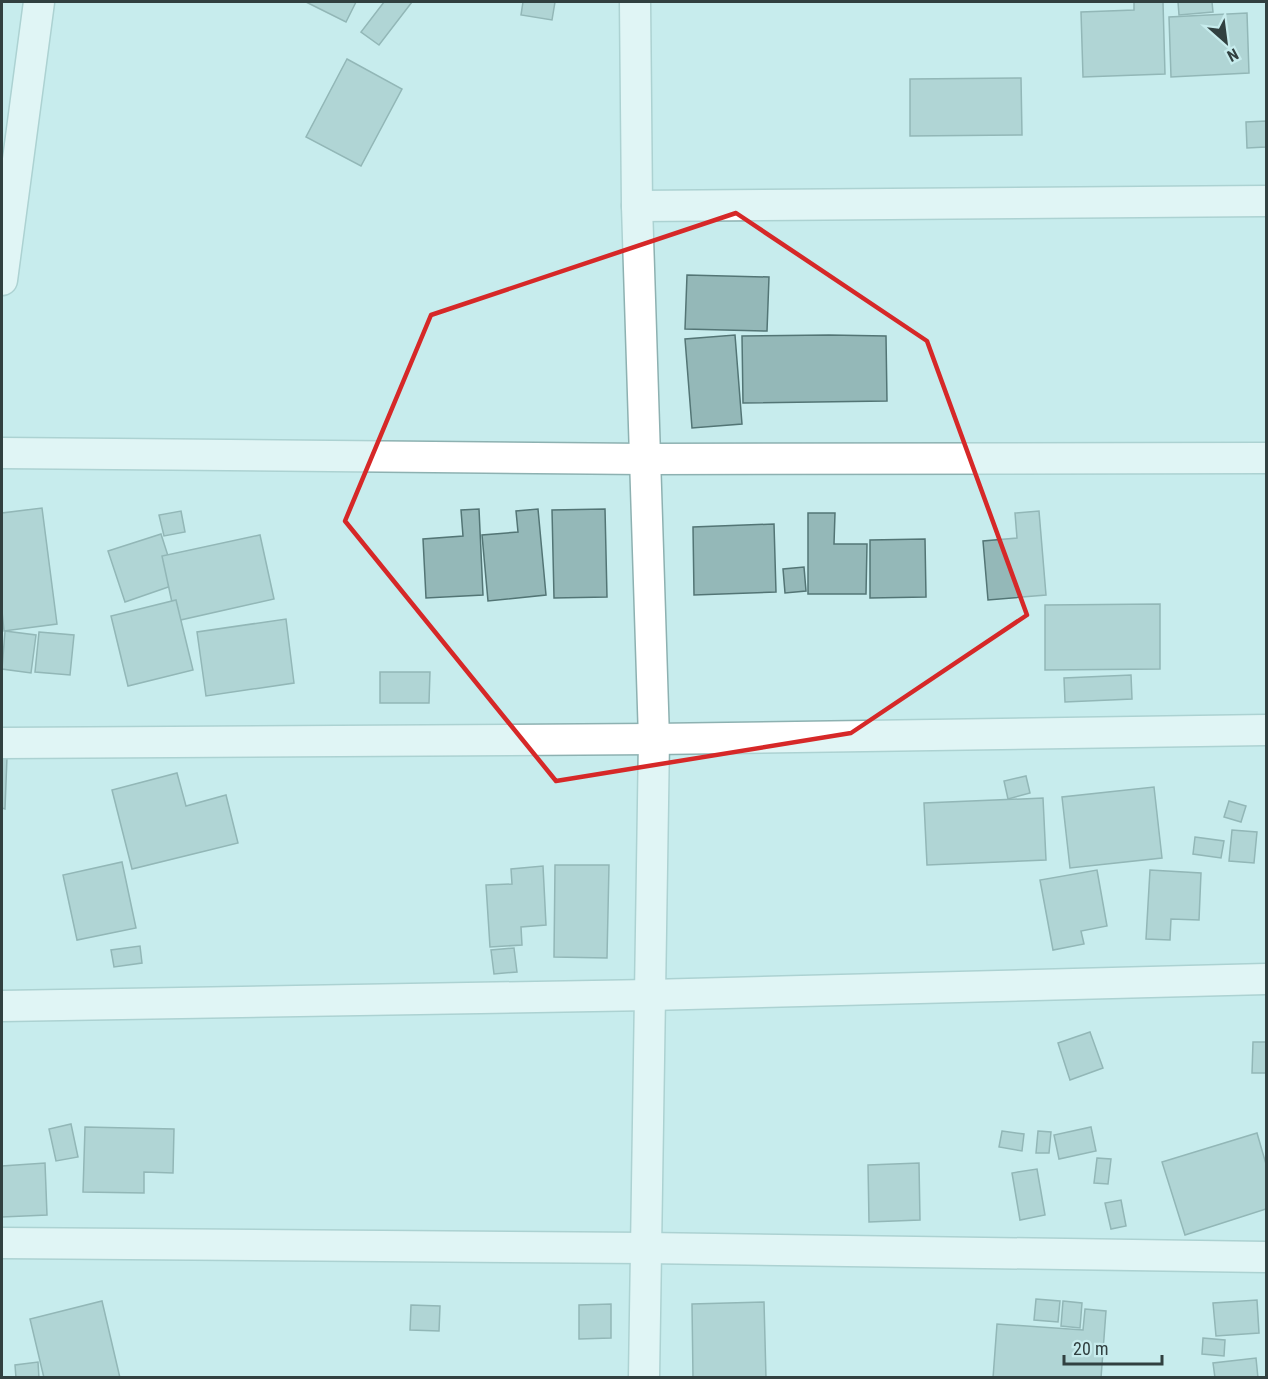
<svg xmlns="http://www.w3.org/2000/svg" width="1268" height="1379" font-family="'Roboto Condensed',sans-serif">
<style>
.building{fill:#94b8b8;stroke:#537575;stroke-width:1.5}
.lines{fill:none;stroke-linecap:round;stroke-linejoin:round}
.street-casing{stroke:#8db1b1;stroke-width:33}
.street{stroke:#fff;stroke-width:30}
.marked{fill:none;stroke:#d62828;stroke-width:4.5;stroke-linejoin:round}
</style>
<rect width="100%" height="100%" fill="#c7eced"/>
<!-- building -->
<g class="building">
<path d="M 306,2 L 356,2 L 346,22 Z"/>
<path d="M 384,2 L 412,2 L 379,45 L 361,32 Z"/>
<path d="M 523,2 L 555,2 L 552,20 L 521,15 Z"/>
<path d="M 1134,2 L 1163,2 L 1165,74 L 1083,77 L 1081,12 L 1134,10 Z"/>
<path d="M 1178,2 L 1212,2 L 1213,12 L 1179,15 Z"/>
<path d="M 1247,13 L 1249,73 L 1171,77 L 1169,17 Z"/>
<path d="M 347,59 L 402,89 L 361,166 L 306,137 Z"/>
<path d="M 1021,78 L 1022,135 L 910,136 L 910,79 Z"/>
<path d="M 1266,121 L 1266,147 L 1247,148 L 1246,122 Z"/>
<path d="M 687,275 L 769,277 L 767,331 L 685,329 Z"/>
<path d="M 735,335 L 742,424 L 692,428 L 685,339 Z"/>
<path d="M 829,335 L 886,336 L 887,401 L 743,403 L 742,336 Z"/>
<path d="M 42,508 L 57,624 L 4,631 L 2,611 L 2,513 Z"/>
<path d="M 479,509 L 483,595 L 426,598 L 423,539 L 463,536 L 461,510 Z"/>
<path d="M 538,509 L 546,595 L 488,601 L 482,535 L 518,532 L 516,511 Z"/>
<path d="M 605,509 L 607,597 L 554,598 L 552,510 Z"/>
<path d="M 181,511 L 185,532 L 164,536 L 159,515 Z"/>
<path d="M 1039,511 L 1046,595 L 988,600 L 983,541 L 1017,538 L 1015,513 Z"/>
<path d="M 808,513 L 835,513 L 834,544 L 867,544 L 866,594 L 808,594 Z"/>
<path d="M 774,524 L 776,592 L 694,595 L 693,527 Z"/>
<path d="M 161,534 L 177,584 L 125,602 L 108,551 Z"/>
<path d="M 260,535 L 274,599 L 176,621 L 162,556 Z"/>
<path d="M 925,539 L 926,597 L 870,598 L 870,540 Z"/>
<path d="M 804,567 L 806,591 L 785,593 L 783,569 Z"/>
<path d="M 176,600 L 193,670 L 128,686 L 111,616 Z"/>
<path d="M 1160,604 L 1160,669 L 1045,670 L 1045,605 Z"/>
<path d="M 286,619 L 294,683 L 206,696 L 197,632 Z"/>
<path d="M 5,631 L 36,635 L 31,673 L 2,669 Z"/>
<path d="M 39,632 L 74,635 L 70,675 L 35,672 Z"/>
<path d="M 380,672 L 430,672 L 429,703 L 380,703 Z"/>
<path d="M 1131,675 L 1132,699 L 1065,702 L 1064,678 Z"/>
<path d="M 2,757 L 7,757 L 5,809 L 2,808 Z"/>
<path d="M 177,773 L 186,806 L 226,795 L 238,843 L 132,869 L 112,790 Z"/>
<path d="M 1026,776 L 1030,793 L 1008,799 L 1004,781 Z"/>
<path d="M 1154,787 L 1162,858 L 1070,868 L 1062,797 Z"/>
<path d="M 1043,798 L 1046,860 L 927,865 L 924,803 Z"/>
<path d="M 1229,801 L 1246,806 L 1241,822 L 1224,817 Z"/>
<path d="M 1232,830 L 1257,832 L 1254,863 L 1229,861 Z"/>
<path d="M 1195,837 L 1224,841 L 1221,858 L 1193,854 Z"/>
<path d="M 122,862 L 136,928 L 77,940 L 63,875 Z"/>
<path d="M 555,865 L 609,865 L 607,958 L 554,957 Z"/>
<path d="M 543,866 L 546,925 L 521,927 L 522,945 L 490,947 L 486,885 L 512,884 L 511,869 Z"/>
<path d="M 1097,870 L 1107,926 L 1081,931 L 1084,944 L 1053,950 L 1040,880 Z"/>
<path d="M 1150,870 L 1201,873 L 1199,920 L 1171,919 L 1170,940 L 1146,939 Z"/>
<path d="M 140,946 L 142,963 L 114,967 L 111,950 Z"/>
<path d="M 514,948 L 517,972 L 494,974 L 491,950 Z"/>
<path d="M 1090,1032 L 1103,1068 L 1070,1080 L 1058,1043 Z"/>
<path d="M 1253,1042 L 1266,1042 L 1266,1073 L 1252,1073 Z"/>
<path d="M 71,1124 L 78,1157 L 56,1161 L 49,1129 Z"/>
<path d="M 85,1127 L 174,1129 L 173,1173 L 144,1172 L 144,1193 L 83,1192 Z"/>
<path d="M 1091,1127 L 1096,1151 L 1059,1159 L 1054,1135 Z"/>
<path d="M 1002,1131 L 1024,1134 L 1022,1151 L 999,1147 Z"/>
<path d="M 1038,1131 L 1051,1132 L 1049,1153 L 1036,1153 Z"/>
<path d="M 1257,1133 L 1266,1164 L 1266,1209 L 1185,1235 L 1162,1162 Z"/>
<path d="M 1097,1158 L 1111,1159 L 1108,1184 L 1094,1183 Z"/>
<path d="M 45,1163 L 47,1215 L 2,1217 L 2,1166 Z"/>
<path d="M 919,1163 L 920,1220 L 869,1222 L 868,1165 Z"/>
<path d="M 1037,1169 L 1045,1215 L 1020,1220 L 1012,1173 Z"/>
<path d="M 1121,1200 L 1126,1226 L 1111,1229 L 1105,1203 Z"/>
<path d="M 1036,1299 L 1060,1301 L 1058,1322 L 1034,1320 Z"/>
<path d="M 1257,1300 L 1259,1333 L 1216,1336 L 1213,1303 Z"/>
<path d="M 102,1301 L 120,1378 L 44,1378 L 30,1319 Z"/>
<path d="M 1063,1301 L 1082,1303 L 1080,1328 L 1061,1326 Z"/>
<path d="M 764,1302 L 766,1378 L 693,1378 L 692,1304 Z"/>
<path d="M 611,1304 L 611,1338 L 579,1339 L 579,1305 Z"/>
<path d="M 411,1305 L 440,1306 L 439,1331 L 410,1330 Z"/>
<path d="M 1085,1309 L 1106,1311 L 1101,1378 L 993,1378 L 997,1324 L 1083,1330 Z"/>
<path d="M 1203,1338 L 1225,1340 L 1224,1356 L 1202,1354 Z"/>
<path d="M 1256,1358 L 1258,1378 L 1215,1378 L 1213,1363 Z"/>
<path d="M 38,1362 L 39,1378 L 16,1378 L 15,1365 Z"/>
</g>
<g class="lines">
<!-- street casing -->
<g class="street-casing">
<g id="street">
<path d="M 635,2 L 637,206 L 654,739 L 644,1378"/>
<path d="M 637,206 L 1266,201"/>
<path d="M 2,280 L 39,2"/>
<path d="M 2,453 L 645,459 L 1266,458"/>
<path d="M 2,743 L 654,739 L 1266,730"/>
<path d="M 2,1006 L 650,995 L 1266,979"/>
<path d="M 2,1243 L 646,1248 L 1266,1257"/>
</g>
</g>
<!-- street -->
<use href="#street" class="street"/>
</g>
<!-- marked area -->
<path d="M0 0H1268V1379H0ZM 736,213 L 927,341 L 1027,615 L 851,733 L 556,781 L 345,521 L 431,315 Z" fill="#c7eced" fill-opacity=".55" fill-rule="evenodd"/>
<path class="marked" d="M 736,213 L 927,341 L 1027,615 L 851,733 L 556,781 L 345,521 L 431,315 Z"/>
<!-- border -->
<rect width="1268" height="1379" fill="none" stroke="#314040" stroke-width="6"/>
<!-- north arrow -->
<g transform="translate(1226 42) rotate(152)" stroke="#c7eced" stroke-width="4.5" paint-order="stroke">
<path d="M0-4.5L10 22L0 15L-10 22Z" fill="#314040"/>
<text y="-9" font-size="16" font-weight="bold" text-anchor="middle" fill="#314040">N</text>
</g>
<!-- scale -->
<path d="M1064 1355v9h98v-9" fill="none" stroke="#314040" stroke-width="3"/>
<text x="1073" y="1355" font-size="18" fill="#314040" stroke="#c7eced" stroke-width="4.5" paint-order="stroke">20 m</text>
</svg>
